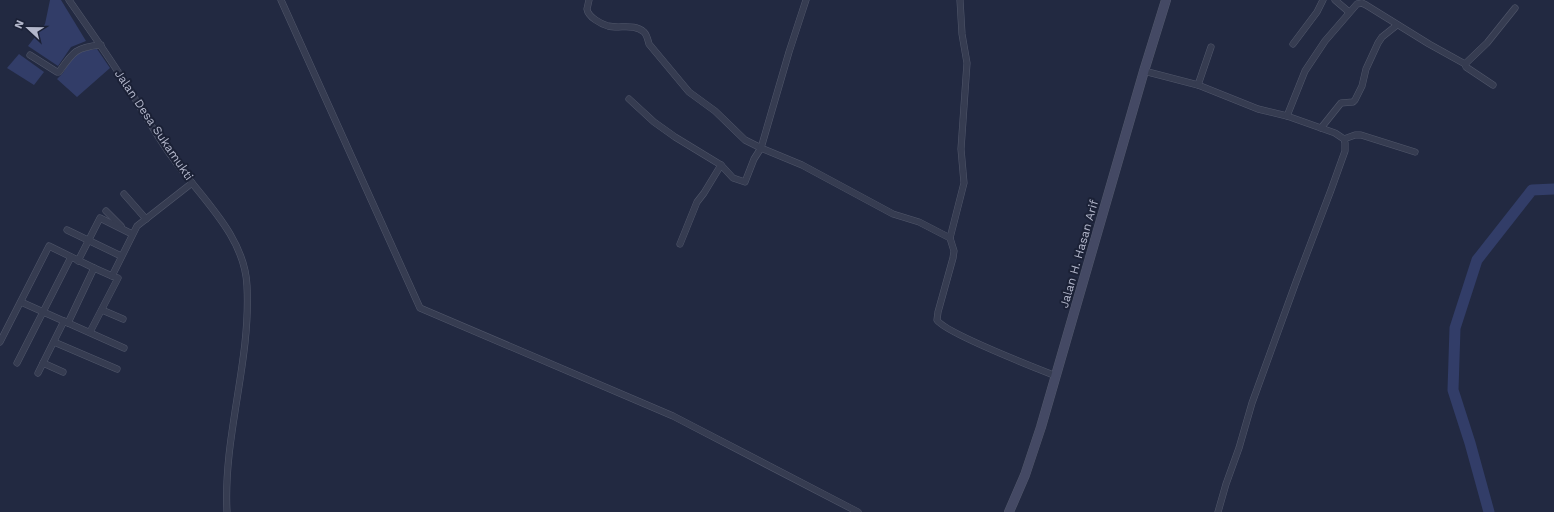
<svg xmlns="http://www.w3.org/2000/svg" width="1554" height="512" font-family="'Work Sans',sans-serif">
<style>
.water{fill:#323d68}
.lines{fill:none;stroke-linecap:round;stroke-linejoin:round}
.river{stroke:#323d68;stroke-width:11}
.street-casing{stroke:#51576b;stroke-width:7}
.secondary-casing{stroke:#51576b;stroke-width:10}
.street{stroke:#363c51;stroke-width:6}
.secondary{stroke:#444964;stroke-width:9}
.labels{text-anchor:middle;dominant-baseline:central;stroke-width:4;stroke-linejoin:round;paint-order:stroke}
.street-label{font-size:12px;fill:#b3b7cb;stroke:#1b2136}
</style>
<rect width="100%" height="100%" fill="#222941"/>
<!-- water -->
<g class="water">
<path d="M 50,0 L 61,0 L 86,41 L 71,47 L 58,66 L 28,46 L 45,24 Z"/>
<path d="M 97,49 L 110,68 L 77,97 L 57,79 L 63,73 L 76,51 Z"/>
<path d="M 19,54 L 44,72 L 34,85 L 7,68 Z"/>
</g>
<g class="lines">
<!-- river -->
<path class="river" d="M 1489,512 L 1470,443 L 1453,390 L 1455,328 L 1477,260 L 1532,190 L 1554,189"/>
<!-- street casing -->
<g class="street-casing">
<g id="street">
<path d="M 69,0 C 87,26 105,51 122,78 C 139,104 154,132 172,157 C 199,196 245,235 247,286 C 251,362 223,436 227,512"/>
<path d="M 281,0 L 420,308 L 673,416 L 858,512"/>
<path d="M 589,0 L 587,9 C 588,17 601,24 608,26 C 620,29 634,23 644,32 C 647,35 648,40 649,44 L 689,92 L 715,111 L 745,140 L 761,148 L 754,159 L 745,182 L 733,178 L 721,165 L 704,193 L 697,202 L 680,244"/>
<path d="M 806,0 L 789,52 L 761,148 L 802,165 L 893,214 L 919,222 L 950,238"/>
<path d="M 960,0 L 962,34 L 967,63 L 961,149 L 964,183 L 950,238 L 954,251 L 953,258 L 938,312 L 937,320 C 945,333 1036,368 1056,376"/>
<path d="M 1335,0 L 1349,12"/>
<path d="M 1293,44 L 1317,12 L 1323,0"/>
<path d="M 30,55 L 57,72 L 59,72 C 73,52 76,47 101,45"/>
<path d="M 1465,64 L 1466,67 L 1493,85"/>
<path d="M 1144,71 L 1198,85 L 1258,109 L 1287,116 L 1335,133 L 1344,139 L 1345,143 L 1345,151 L 1331,190 L 1296,282 L 1252,403 L 1239,448 L 1226,484 L 1218,512"/>
<path d="M 1198,85 L 1211,47"/>
<path d="M 629,99 L 654,122 L 675,137 L 721,165"/>
<path d="M 1287,116 L 1305,71 L 1325,41 L 1357,4 L 1362,3 L 1366,5 L 1429,44 L 1465,64 L 1487,43 L 1515,8"/>
<path d="M 1321,128 L 1341,103 L 1353,102 L 1355,100 L 1362,86 L 1366,69 L 1378,43 L 1382,37 L 1397,25"/>
<path d="M 1344,139 L 1355,135 L 1361,135 L 1415,152"/>
<path d="M 124,194 L 146,219"/>
<path d="M 106,211 L 121,226"/>
<path d="M 67,230 L 121,256"/>
<path d="M 78,261 L 100,218 L 132,234"/>
<path d="M 21,302 L 124,348"/>
<path d="M 102,310 L 123,319"/>
<path d="M 68,323 L 94,268 L 112,276 L 137,226 L 192,183"/>
<path d="M 90,332 L 118,278 L 112,276"/>
<path d="M 0,342 L 49,246 L 94,268"/>
<path d="M 54,342 L 117,369"/>
<path d="M 17,363 L 71,257"/>
<path d="M 43,363 L 63,372"/>
<path d="M 38,373 L 64,321"/>
</g>
</g>
<!-- secondary casing -->
<g class="secondary-casing">
<path id="secondary" d="M 1009,512 L 1025,475 L 1041,427 L 1144,71 L 1166,0"/>
</g>
<!-- street -->
<use href="#street" class="street"/>
<!-- secondary -->
<use href="#secondary" class="secondary"/>
</g>
<g class="labels">
<!-- street labels -->
<g class="street-label">
<text transform="translate(154 125) rotate(56)">Jalan Desa Sukamukti</text>
<text transform="translate(1079 254) rotate(-74)">Jalan H. Hasan Arif</text>
</g>
</g>
<!-- north arrow -->
<g transform="translate(28 28) rotate(292)" stroke="#1b2136" stroke-width="3" paint-order="stroke">
<path d="M0-3L7 15L0 10L-7 15Z" fill="#b3b7cb"/>
<text y="-6" font-size="11" font-weight="bold" text-anchor="middle" fill="#b3b7cb">N</text>
</g>
</svg>
